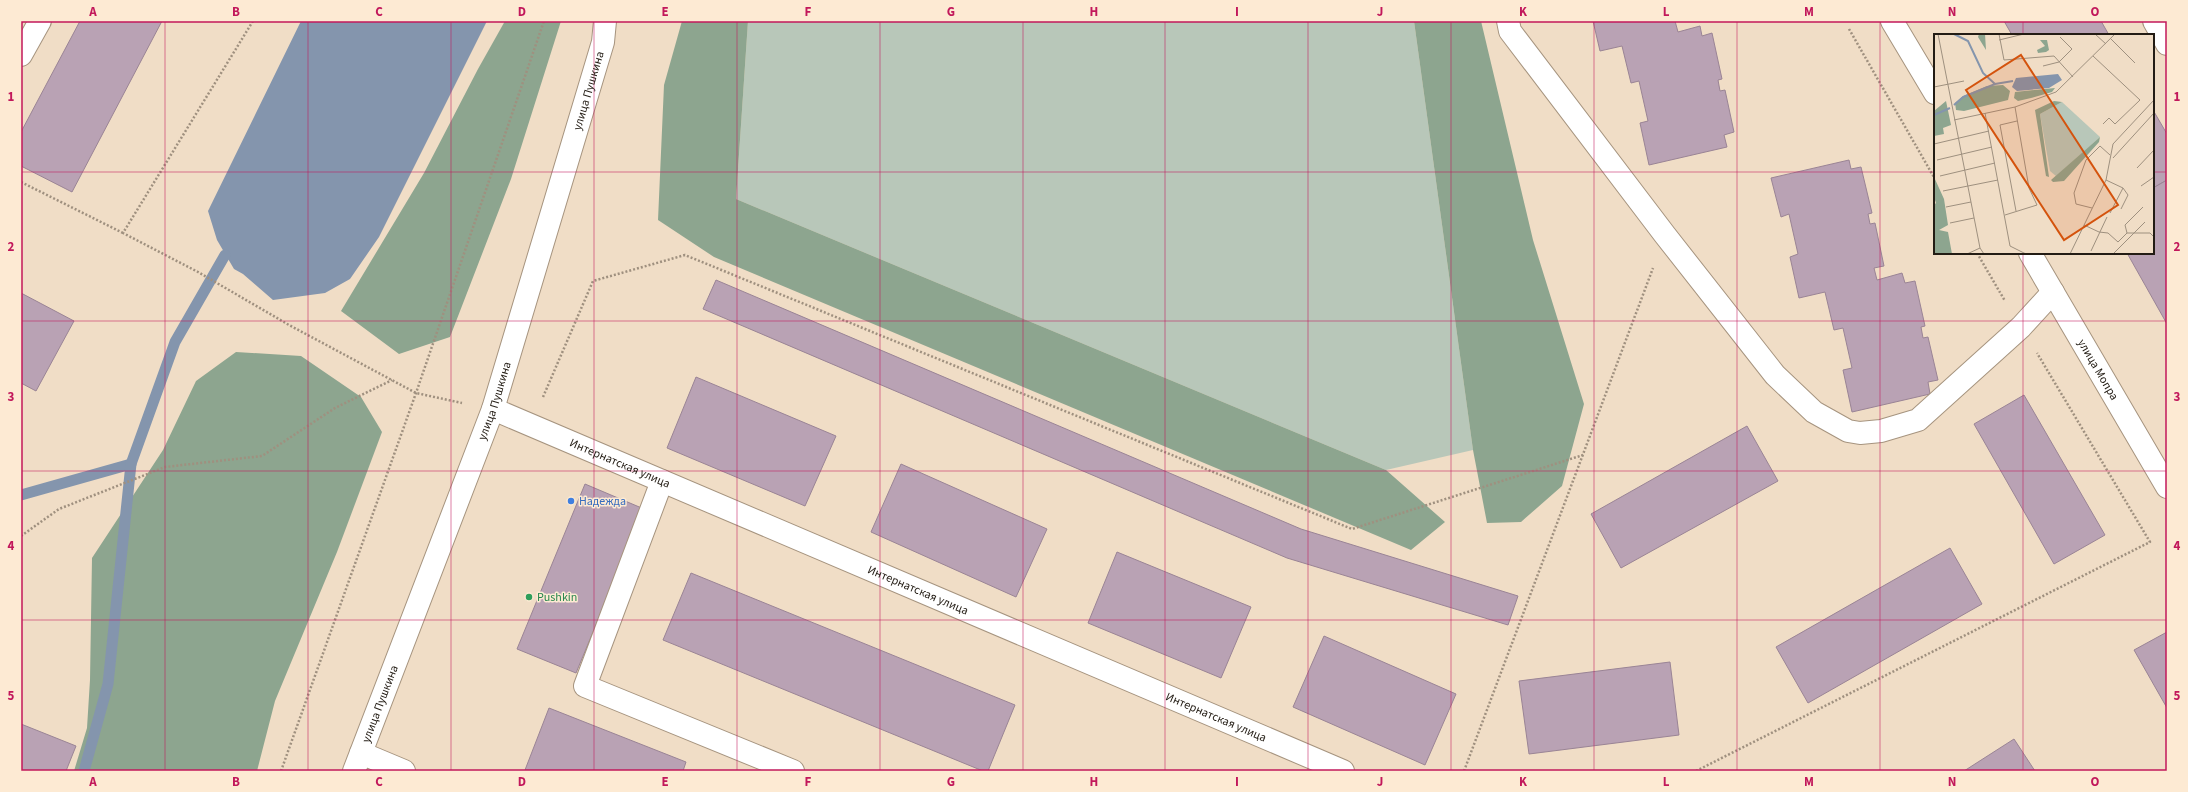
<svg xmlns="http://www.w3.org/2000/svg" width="2188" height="792" font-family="'Source Sans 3',sans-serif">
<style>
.green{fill:#b8c7b9}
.forest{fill:#8da58f}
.water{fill:#8495ad}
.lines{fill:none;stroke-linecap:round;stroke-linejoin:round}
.stream{stroke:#8495ad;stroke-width:11}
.building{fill:#b9a2b4;stroke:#9a8495}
.minor-casing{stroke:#a6947f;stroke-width:24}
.path{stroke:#9f907f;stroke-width:2.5;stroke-dasharray:2 2;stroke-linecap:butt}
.minor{stroke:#fff;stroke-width:22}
.grid{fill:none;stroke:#c2185b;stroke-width:1;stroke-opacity:0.55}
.shop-dot{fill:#3f7fe0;stroke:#fdead3;stroke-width:1.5}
.leisure-dot{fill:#2e9e5b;stroke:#fdead3;stroke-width:1.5}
.labels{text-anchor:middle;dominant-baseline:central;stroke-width:3;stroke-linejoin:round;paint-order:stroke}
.street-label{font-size:12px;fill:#231c14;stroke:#fdead3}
.shop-label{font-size:12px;fill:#366cbe;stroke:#fdead3;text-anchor:start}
.leisure-label{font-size:12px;fill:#27864d;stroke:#fdead3;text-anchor:start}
.inset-river{fill:none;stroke:#8495ad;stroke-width:2}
.inset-road{fill:none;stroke:#9e907f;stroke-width:1}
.view{fill:#d4530d;fill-opacity:0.15;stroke:#d4530d;stroke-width:2}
.inset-edge{fill:none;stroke:#231c14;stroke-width:2}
.neatline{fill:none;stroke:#c2185b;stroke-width:1.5}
.grid-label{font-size:13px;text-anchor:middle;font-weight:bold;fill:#c2185b}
</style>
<rect width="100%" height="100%" fill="#f0ddc6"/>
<!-- green -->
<path class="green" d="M 748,21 L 1414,21 L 1473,450 L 1386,470 L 736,199 Z"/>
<!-- forest -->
<g class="forest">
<path d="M 505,21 L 561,21 L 511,179 L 450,337 L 399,354 L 341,311 L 424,173 L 478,69 Z"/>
<path d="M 682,21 L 748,21 L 736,199 L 1386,470 L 1445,522 L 1411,550 L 714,257 L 658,220 L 664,85 Z"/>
<path d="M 1414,21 L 1481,21 L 1533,240 L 1584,404 L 1562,486 L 1521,522 L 1487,523 L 1473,450 Z"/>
<path d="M 236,352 L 301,356 L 361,397 L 382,432 L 337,552 L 275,701 L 257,771 L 74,771 L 87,728 L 90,680 L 92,558 L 163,450 L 196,381 Z"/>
</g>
<!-- water -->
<path class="water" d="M 301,21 L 487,21 L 379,237 L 350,279 L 325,293 L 273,300 L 243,274 L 234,269 L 217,240 L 208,211 Z"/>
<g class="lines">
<!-- stream -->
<g class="stream">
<path d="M 21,495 L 131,464"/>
<path d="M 84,771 L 108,684 L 131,464 L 175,342 L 225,255"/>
</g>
</g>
<!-- building -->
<g class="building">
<path d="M 80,21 L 162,21 L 72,192 L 21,166 L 21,132 Z"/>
<path d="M 1593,21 L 1675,21 L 1678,32 L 1700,26 L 1702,36 L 1712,33 L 1722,79 L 1718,80 L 1720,91 L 1725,90 L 1734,132 L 1724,135 L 1727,147 L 1649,165 L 1640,123 L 1648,121 L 1639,81 L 1631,83 L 1622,46 L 1600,51 Z"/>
<path d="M 2004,21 L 2101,21 L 2109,35 L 2012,35 Z"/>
<path d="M 2153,110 L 2167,134 L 2167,180 L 2153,188 Z"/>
<path d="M 1849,160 L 1851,169 L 1861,167 L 1872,213 L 1868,214 L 1870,224 L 1875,223 L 1884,266 L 1874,268 L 1877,280 L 1902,273 L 1905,283 L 1915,281 L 1925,326 L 1921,327 L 1923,338 L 1928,337 L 1938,380 L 1928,382 L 1930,394 L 1852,412 L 1843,370 L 1852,368 L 1843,328 L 1834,330 L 1825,292 L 1799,298 L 1790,257 L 1798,254 L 1789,214 L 1781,217 L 1771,178 Z"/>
<path d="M 2167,180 L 2167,324 L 2127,253 L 2153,253 L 2153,188 Z"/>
<path d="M 716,280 L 1301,529 L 1518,596 L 1508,625 L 1287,558 L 703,309 Z"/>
<path d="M 21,293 L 74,321 L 36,391 L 21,383 Z"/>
<path d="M 696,377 L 836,436 L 805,506 L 667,448 Z"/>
<path d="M 2024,395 L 2105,535 L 2054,564 L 1974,424 Z"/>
<path d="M 1747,426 L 1778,481 L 1621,568 L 1591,514 Z"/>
<path d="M 901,464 L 1047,529 L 1016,597 L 871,532 Z"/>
<path d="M 585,484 L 644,509 L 576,673 L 517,649 Z"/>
<path d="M 1950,548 L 1982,604 L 1808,703 L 1776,647 Z"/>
<path d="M 1117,552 L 1251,607 L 1221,678 L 1088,623 Z"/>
<path d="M 691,573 L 1015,705 L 988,771 L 983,771 L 663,640 Z"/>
<path d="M 2167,632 L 2167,708 L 2134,650 Z"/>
<path d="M 1324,636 L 1456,694 L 1425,765 L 1293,707 Z"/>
<path d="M 1670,662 L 1679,735 L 1529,754 L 1519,681 Z"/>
<path d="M 549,708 L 686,762 L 683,771 L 525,770 Z"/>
<path d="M 21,724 L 76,746 L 66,771 L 21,771 Z"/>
<path d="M 2014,739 L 2035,771 L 1964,771 Z"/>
</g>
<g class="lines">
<!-- minor casing -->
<g class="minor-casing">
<g id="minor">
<path d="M 1508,21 L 1510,31 L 1665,235 L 1775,375 L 1814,412 L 1848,431 L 1860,433 L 1881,431 L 1918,420 L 2021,327 L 2053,292"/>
<path d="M 1892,21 L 1935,93"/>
<path d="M 2154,21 L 2167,44"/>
<path d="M 21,55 L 40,21"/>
<path id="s1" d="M 2030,253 L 2167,487"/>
<path id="s2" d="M 493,409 L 1343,771"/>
<path d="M 662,481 L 585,686 L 793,771"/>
<path d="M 361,753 L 404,771"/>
<path id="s3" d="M 354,771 L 493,409 L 603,42 L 605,21"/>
</g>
</g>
<!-- path -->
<g class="path">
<path d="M 253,21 L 123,233 L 198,272 L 289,325 L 416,393 L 462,403"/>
<path d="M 1849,29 L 1935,179"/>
<path d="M 21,182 L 123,233"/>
<path d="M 1977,253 L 2005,301"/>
<path d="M 543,397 L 593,281 L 685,255 L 1352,529 L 1583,455"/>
<path d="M 21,536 L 59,509 L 165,467 L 262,456 L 335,408 L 392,380"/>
<path d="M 281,771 L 416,393 L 544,21"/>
<path d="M 1464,771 L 1653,268"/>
<path d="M 1696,771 L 2150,542 L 2037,353"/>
</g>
<!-- minor -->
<use href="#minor" class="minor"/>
</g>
<!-- grid -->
<path class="grid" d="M 165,21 L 165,771M 308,21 L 308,771M 451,21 L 451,771M 594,21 L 594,771M 737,21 L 737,771M 880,21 L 880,771M 1023,21 L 1023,771M 1165,21 L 1165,771M 1308,21 L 1308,771M 1451,21 L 1451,771M 1594,21 L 1594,771M 1737,21 L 1737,771M 1880,21 L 1880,771M 2023,21 L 2023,35M 21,172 L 1935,172M 2153,172 L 2167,172M 2023,253 L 2023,771M 21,321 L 2167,321M 21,471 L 2167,471M 21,620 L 2167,620"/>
<!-- markers -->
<circle class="shop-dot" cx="571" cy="501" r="4"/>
<circle class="leisure-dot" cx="529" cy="597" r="4"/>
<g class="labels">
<!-- street labels -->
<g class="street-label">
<text stroke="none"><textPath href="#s3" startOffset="720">улица Пушкина</textPath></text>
<text stroke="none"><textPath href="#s1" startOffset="135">улица Мопра</textPath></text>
<text stroke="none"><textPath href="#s3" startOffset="396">улица Пушкина</textPath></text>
<text stroke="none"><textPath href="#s2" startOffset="138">Интернатская улица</textPath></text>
<text stroke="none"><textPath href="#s2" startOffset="462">Интернатская улица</textPath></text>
<text stroke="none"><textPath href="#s3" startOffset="72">улица Пушкина</textPath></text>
<text stroke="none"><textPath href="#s2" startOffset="786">Интернатская улица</textPath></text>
</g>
<!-- shop labels -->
<g class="shop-label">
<text x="579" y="501">Надежда</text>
</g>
<!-- leisure labels -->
<g class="leisure-label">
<text x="537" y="597">Pushkin</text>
</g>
</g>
<!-- overview -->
<g transform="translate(1934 34)">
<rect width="220" height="220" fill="#f0ddc6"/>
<path d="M 128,68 L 166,103 L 122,142 L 116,137 L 106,80 Z" fill="#b8c7b9"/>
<path d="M 45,0 L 51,0 L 52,16 L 44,3 ZM 106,6 L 113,6 L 115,16 L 112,18 L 104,19 L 103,16 L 111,12 ZM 69,51 L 76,57 L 74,66 L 30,77 L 22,76 L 21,69 L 29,62 L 53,52 ZM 121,54 L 118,58 L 97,64 L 84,67 L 80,64 L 81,58 ZM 12,67 L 17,91 L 9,94 L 10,100 L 0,102 L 0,77 ZM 120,67 L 128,68 L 106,80 L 115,143 L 112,142 L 101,76 ZM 166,103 L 165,108 L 130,147 L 119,148 L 117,146 ZM 0,123 L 0,143 L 10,165 L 14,191 L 5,196 L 14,198 L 18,220 L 0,220 L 0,171 L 2,169 L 0,163 Z" fill="#8da58f"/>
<path d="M 124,40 L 128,46 L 115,54 L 83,57 L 78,53 L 82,44 Z" fill="#8495ad"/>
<path class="inset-river" d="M 20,0 L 34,7 L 49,39 L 61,50M 20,71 L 29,63 L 61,50 L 79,47M 0,81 L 16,74"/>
<path class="inset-road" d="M 4,0 L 46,214 L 50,220M 65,0 L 70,26 L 120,22 L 139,43M 161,0 L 172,10M 177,5 L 201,29M 65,6 L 90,0M 159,22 L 206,66 L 181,90 L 175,84 L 169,90M 109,32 L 125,28 L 138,15 L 126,3M 0,53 L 30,47M 51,79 L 76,212 L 92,220M 20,86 L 81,73 L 122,58 L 181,0M 0,110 L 55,97M 179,124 L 220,79M 3,126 L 58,113M 203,134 L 220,116M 6,142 L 61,129M 172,146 L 189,154 L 176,179M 207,152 L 220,143M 9,157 L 64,146M 12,173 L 37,168M 158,174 L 142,170 L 140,159 L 152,126 L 166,112 L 176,121M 187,175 L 194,161 L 189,154M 82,177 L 66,91 L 83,87M 71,181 L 103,171 L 95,154 L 81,73M 16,189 L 40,184M 150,191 L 165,198 L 174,199 L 184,208 L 193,199 L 216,199 L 220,203M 193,199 L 191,191 L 209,173M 157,217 L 173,183M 33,220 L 46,214M 136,220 L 172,146 L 179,110 L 220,66M 179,220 L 211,188"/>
<path class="view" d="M 87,21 L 184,171 L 130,206 L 32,56 Z"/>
<rect width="220" height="220" class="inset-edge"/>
</g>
<!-- border -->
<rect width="2188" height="792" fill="none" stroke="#fdead3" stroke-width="44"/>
<rect x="22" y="22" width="2144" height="748" class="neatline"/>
<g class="grid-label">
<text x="93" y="16">A</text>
<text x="236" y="16">B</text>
<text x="379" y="16">C</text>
<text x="522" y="16">D</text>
<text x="665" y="16">E</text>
<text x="808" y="16">F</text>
<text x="951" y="16">G</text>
<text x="1094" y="16">H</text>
<text x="1237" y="16">I</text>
<text x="1380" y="16">J</text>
<text x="1523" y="16">K</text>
<text x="1666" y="16">L</text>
<text x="1809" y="16">M</text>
<text x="1952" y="16">N</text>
<text x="2095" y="16">O</text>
<text x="11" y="101">1</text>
<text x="2177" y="101">1</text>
<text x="11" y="251">2</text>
<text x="2177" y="251">2</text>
<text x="11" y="401">3</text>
<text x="2177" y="401">3</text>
<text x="11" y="550">4</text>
<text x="2177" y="550">4</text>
<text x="11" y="700">5</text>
<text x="2177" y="700">5</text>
<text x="93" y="786">A</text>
<text x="236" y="786">B</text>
<text x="379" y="786">C</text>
<text x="522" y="786">D</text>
<text x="665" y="786">E</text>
<text x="808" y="786">F</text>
<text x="951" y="786">G</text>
<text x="1094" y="786">H</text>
<text x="1237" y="786">I</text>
<text x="1380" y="786">J</text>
<text x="1523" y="786">K</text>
<text x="1666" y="786">L</text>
<text x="1809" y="786">M</text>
<text x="1952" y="786">N</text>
<text x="2095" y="786">O</text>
</g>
</svg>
